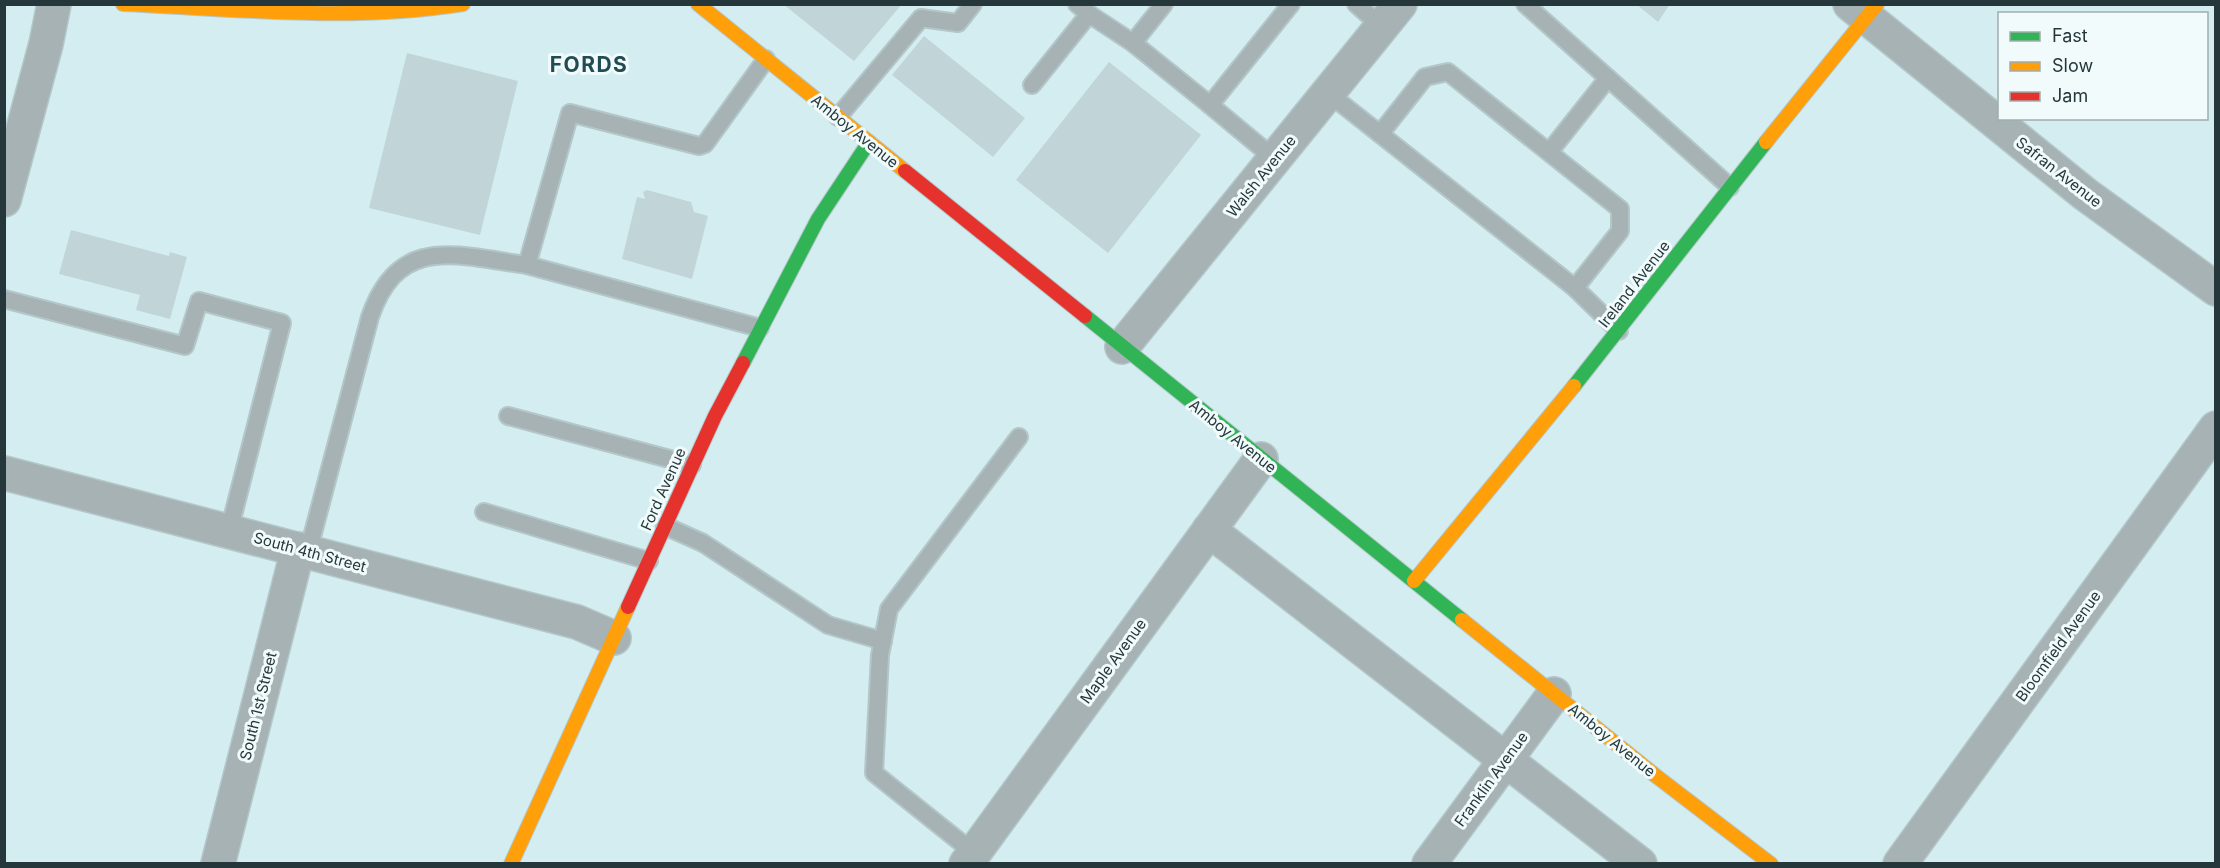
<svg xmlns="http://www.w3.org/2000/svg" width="2220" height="868" font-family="Inter,sans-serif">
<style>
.building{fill:#c1d5d8}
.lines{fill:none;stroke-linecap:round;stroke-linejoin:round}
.lane-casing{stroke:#b3c7c9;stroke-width:20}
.street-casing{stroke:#b3c7c9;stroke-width:36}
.fast-casing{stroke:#b3c7c9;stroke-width:16}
.slow-casing{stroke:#b3c7c9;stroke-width:16}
.jam-casing{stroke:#b3c7c9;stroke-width:16}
.lane{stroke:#a6b2b4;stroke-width:16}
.street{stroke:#a6b2b4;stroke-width:33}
.fast{stroke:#30b455;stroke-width:14}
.slow{stroke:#ff9f0a;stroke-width:14}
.jam{stroke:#e5322d;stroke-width:14}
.labels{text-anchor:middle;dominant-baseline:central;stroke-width:6;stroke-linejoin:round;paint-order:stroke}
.street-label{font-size:15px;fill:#25373a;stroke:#f2fbfc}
.district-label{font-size:21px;font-weight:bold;letter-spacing:1.5px;fill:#224c53;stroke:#f2fbfc}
</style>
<rect width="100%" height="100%" fill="#d4edf0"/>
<!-- building -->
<g class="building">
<path d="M 783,4 L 902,4 L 854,61 Z"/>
<path d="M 1636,4 L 1670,4 L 1658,22 Z"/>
<path d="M 924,36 L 1025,118 L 993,157 L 892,75 Z"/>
<path d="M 407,53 L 518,81 L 480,235 L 369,208 Z"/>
<path d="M 1109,62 L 1201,135 L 1108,253 L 1016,180 Z"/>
<path d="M 647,190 L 691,202 L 694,212 L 708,216 L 692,279 L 622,259 L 637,197 L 645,199 L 643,192 Z"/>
<path d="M 71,230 L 169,256 L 170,252 L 187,257 L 170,319 L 136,310 L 140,295 L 59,274 Z"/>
</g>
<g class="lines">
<!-- lane casing -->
<g class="lane-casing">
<g id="lane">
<path d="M 1356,4 L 1382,27"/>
<path d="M 1525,4 L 1730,187"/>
<path d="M 1089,14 L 1133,43 L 1210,105"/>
<path d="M 1133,43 L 1164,4"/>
<path d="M 1032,85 L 1089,14 L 1077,4"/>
<path d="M 1328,93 L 1575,288 L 1619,331"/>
<path d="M 838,117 L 921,18 L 958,23 L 973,4"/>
<path d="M 1380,134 L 1425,77 L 1448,72 L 1620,209 L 1620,231 L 1575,288"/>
<path d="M 1550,151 L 1608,78"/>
<path d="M 1275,159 L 1210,105 L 1291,4"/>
<path d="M 4,299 L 185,346 L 199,301 L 282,323 L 229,531"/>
<path d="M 760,328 L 527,265 L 570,113 L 699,146 L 705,144 L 766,59"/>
<path d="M 508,416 L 692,465"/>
<path d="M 484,512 L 649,561"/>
<path d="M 665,526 L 703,543 L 828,625 L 883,641"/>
<path d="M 308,552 L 370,317 C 399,233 457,256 527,265"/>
<path d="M 974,853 L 874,773 L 880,655 L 889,609 L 1019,437"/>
</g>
</g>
<!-- street casing -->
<g class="street-casing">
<g id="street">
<path d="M 1850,4 L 2085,194 L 2216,289"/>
<path d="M 4,200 L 46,44 L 54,4"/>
<path d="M 1122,347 L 1400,4"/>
<path d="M 4,473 L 577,622 L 614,638"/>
<path d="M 1209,530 L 1640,864"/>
<path d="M 218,864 L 298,549"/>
<path d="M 966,864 L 1261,459"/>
<path d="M 1429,864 L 1554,694"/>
<path d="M 1900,864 L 2216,428"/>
</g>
</g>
<!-- fast casing -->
<g class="fast-casing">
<g id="fast">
<path d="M 1085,316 L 1462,620"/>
<path d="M 743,363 L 818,219 L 869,142"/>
<path d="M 1574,386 L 1766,142"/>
</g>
</g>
<!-- slow casing -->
<g class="slow-casing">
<g id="slow">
<path d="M 123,4 C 235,9 351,22 463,4"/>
<path d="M 698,4 L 905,171"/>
<path d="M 1766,142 L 1877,4"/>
<path d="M 1414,581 L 1574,386"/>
<path d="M 1462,620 L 1656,776 L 1771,864"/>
<path d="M 511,864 L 628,607"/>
</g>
</g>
<!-- jam casing -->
<g class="jam-casing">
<g id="jam">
<path d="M 905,171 L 1085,316"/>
<path d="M 628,607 L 715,416 L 743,363"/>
</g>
</g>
<!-- lane -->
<use href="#lane" class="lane"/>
<!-- street -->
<use href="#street" class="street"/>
<!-- fast -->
<use href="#fast" class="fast"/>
<!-- slow -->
<use href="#slow" class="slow"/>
<!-- jam -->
<use href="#jam" class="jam"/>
</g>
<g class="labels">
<!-- street labels -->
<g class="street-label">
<text transform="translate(855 131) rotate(39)">Amboy Avenue</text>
<text transform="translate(2059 172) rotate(38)">Safran Avenue</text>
<text transform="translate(1261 176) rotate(-51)">Walsh Avenue</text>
<text transform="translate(1634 284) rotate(-52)">Ireland Avenue</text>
<text transform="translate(1233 436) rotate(39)">Amboy Avenue</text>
<text transform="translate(663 489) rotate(-66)">Ford Avenue</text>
<text transform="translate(310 552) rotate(15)">South 4th Street</text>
<text transform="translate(2058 646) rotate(-54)">Bloomfield Avenue</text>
<text transform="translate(1113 661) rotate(-54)">Maple Avenue</text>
<text transform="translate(258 706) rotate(-76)">South 1st Street</text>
<text transform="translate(1612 740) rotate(39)">Amboy Avenue</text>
<text transform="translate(1491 779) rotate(-54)">Franklin Avenue</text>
</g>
<!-- district labels -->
<g class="district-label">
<text x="589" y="64">FORDS</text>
</g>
</g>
<!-- border -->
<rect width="2220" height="868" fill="none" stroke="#25373a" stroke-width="12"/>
<!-- legend -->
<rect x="1998" y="12" width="210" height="108" fill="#f2fbfc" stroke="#a0adae" stroke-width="1.5"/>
<rect x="2010" y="32" width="30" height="9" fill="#30b455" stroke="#a0adae" stroke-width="1.5"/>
<text x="2052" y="42" font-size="18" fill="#25373a">Fast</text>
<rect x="2010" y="62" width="30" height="9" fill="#ff9f0a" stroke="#a0adae" stroke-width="1.5"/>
<text x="2052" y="72" font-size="18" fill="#25373a">Slow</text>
<rect x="2010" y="92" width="30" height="9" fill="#e5322d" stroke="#a0adae" stroke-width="1.5"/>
<text x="2052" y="102" font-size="18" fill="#25373a">Jam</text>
</svg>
